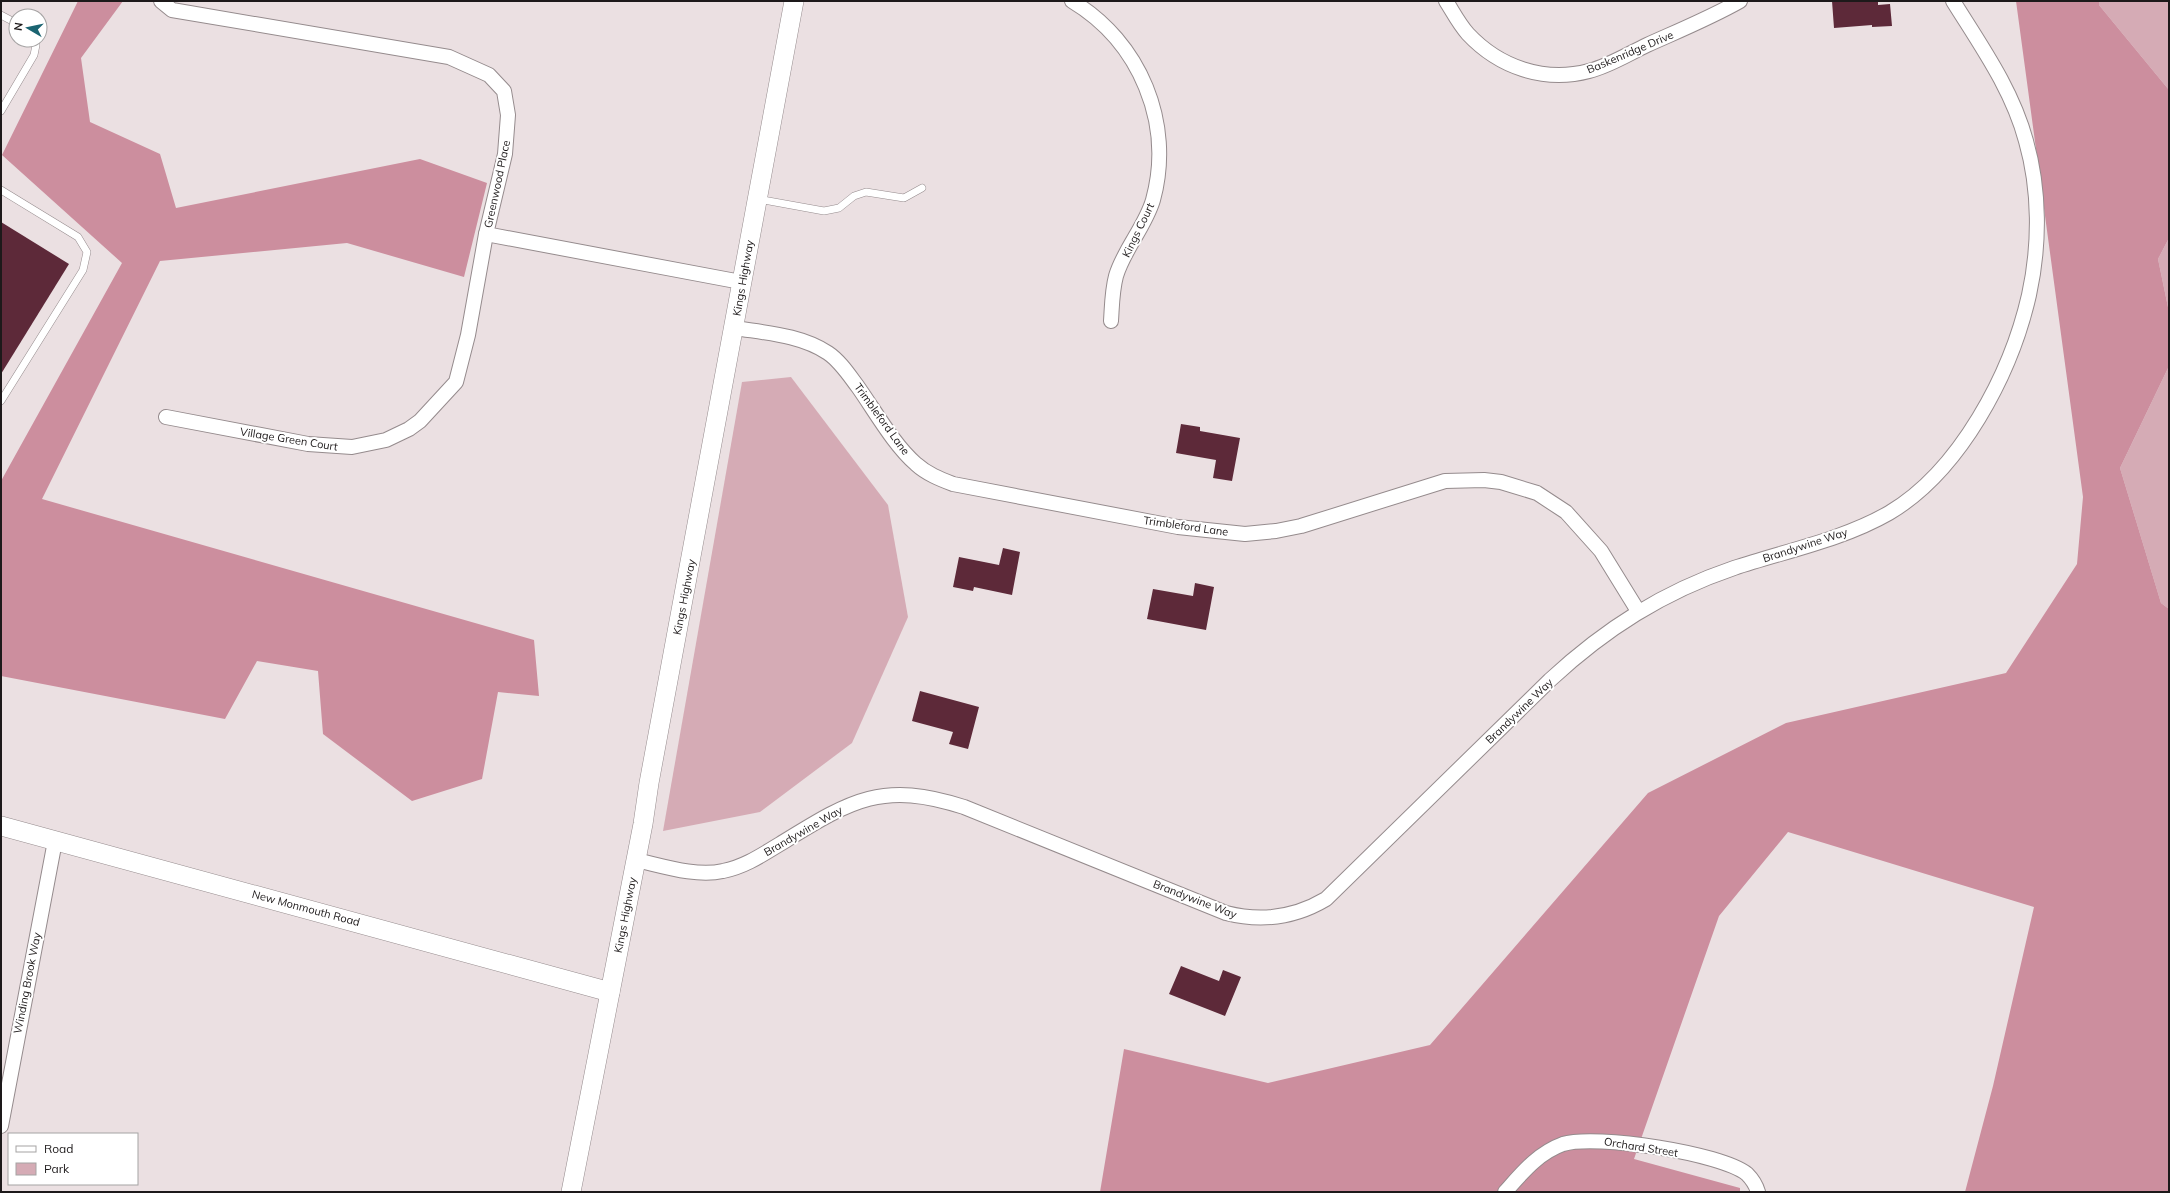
<svg xmlns="http://www.w3.org/2000/svg" width="2170" height="1193" font-family="Mulish,sans-serif">
<style>
.green{fill:#d5abb5}
.forest{fill:#cc8e9e}
.building{fill:#5d2939}
.lines{fill:none;stroke-linecap:round;stroke-linejoin:round}
.lane-casing{stroke:#958b8d;stroke-width:8}
.street-casing{stroke:#958b8d;stroke-width:16}
.secondary-casing{stroke:#958b8d;stroke-width:20}
.lane{stroke:#fff;stroke-width:7}
.street{stroke:#fff;stroke-width:14}
.secondary{stroke:#fff;stroke-width:19}
.labels{text-anchor:middle;dominant-baseline:central;stroke-width:4;stroke-linejoin:round;paint-order:stroke}
.street-label{font-size:11px;fill:#1d191a;stroke:#fff}
</style>
<rect width="100%" height="100%" fill="#ebe0e2"/>
<!-- green -->
<g class="green">
<path d="M 2099,1 L 2169,1 L 2169,90 L 2099,5 Z"/>
<path d="M 2169,238 L 2169,312 L 2158,259 Z"/>
<path d="M 2169,366 L 2169,609 L 2161,603 L 2120,468 Z"/>
<path d="M 791,377 L 888,505 L 908,617 L 852,743 L 760,812 L 663,831 L 742,382 Z"/>
</g>
<!-- forest -->
<g class="forest">
<path d="M 78,1 L 123,1 L 81,58 L 90,122 L 160,154 L 176,208 L 420,159 L 487,183 L 464,277 L 347,243 L 160,261 L 42,499 L 534,640 L 539,696 L 498,692 L 482,779 L 412,801 L 323,734 L 318,671 L 257,661 L 225,719 L 1,676 L 1,481 L 122,263 L 2,155 Z"/>
<path d="M 2016,1 L 2099,1 L 2099,5 L 2169,90 L 2169,238 L 2158,259 L 2169,312 L 2169,366 L 2120,468 L 2161,603 L 2169,609 L 2169,1192 L 1965,1192 L 1993,1086 L 2034,907 L 1788,832 L 1719,916 L 1634,1159 L 1740,1188 L 1740,1192 L 1100,1192 L 1124,1049 L 1268,1083 L 1430,1045 L 1648,793 L 1786,723 L 2006,673 L 2077,564 L 2083,497 Z"/>
</g>
<!-- building -->
<g class="building">
<path d="M 1832,1 L 1878,1 L 1878,5 L 1890,4 L 1892,26 L 1872,27 L 1872,25 L 1834,28 Z"/>
<path d="M 1,222 L 69,264 L 1,374 Z"/>
<path d="M 1181,424 L 1200,427 L 1200,431 L 1240,438 L 1232,481 L 1213,478 L 1216,460 L 1176,453 Z"/>
<path d="M 1003,548 L 1020,552 L 1012,595 L 974,587 L 973,591 L 953,587 L 959,557 L 999,565 Z"/>
<path d="M 1195,583 L 1214,587 L 1206,630 L 1147,619 L 1153,589 L 1193,596 Z"/>
<path d="M 920,691 L 979,707 L 968,749 L 949,744 L 953,732 L 912,721 Z"/>
<path d="M 1181,966 L 1219,981 L 1223,970 L 1241,977 L 1225,1016 L 1169,994 Z"/>
</g>
<g class="lines">
<!-- lane casing -->
<g class="lane-casing">
<g id="lane">
<path d="M 1,15 L 16,23"/>
<path d="M 1,111 L 34,55 L 36,45 L 35,40"/>
<path d="M 1,190 L 78,237 L 87,252 L 83,270 L 1,401"/>
<path d="M 758,199 L 824,211 L 839,208 L 854,196 L 866,192 L 904,198 L 922,188"/>
</g>
</g>
<!-- street casing -->
<g class="street-casing">
<g id="street">
<path d="M 161,1 L 172,10 L 449,57 L 489,75 L 504,91 L 508,115 L 505,154 L 486,234 L 468,335 L 456,382 L 420,421 L 409,429 L 386,440 L 352,447 L 308,444 L 166,417"/>
<path d="M 1072,1 C 1140,42 1174,123 1153,200 C 1145,227 1124,249 1116,276 C 1112,291 1112,306 1111,321"/>
<path d="M 1446,1 C 1453,12 1459,24 1468,34 C 1499,67 1544,83 1589,71 C 1609,66 1628,54 1647,45 C 1678,31 1710,18 1740,1"/>
<path d="M 486,234 L 741,282"/>
<path d="M 735,328 C 766,333 801,335 828,353 C 840,361 849,375 858,387 C 875,411 894,445 916,464 C 927,474 940,479 953,484 L 1178,527 L 1245,534 L 1276,531 L 1301,526 L 1445,481 L 1484,480 L 1501,482 L 1537,493 L 1566,512 L 1601,551 L 1638,611"/>
<path d="M 636,860 C 663,866 696,877 723,871 C 744,867 762,855 780,844 C 850,801 881,780 964,807 L 1226,913 C 1261,922 1294,918 1326,899 L 1550,680 C 1605,629 1663,592 1734,568 C 1785,551 1842,540 1889,513 C 1960,471 2011,374 2029,295 C 2040,245 2040,190 2026,141 C 2012,89 1981,46 1953,1"/>
<path d="M 1,1126 L 55,841"/>
<path d="M 1505,1192 C 1522,1173 1538,1153 1563,1144 C 1596,1134 1721,1153 1747,1174 C 1752,1179 1756,1185 1758,1192"/>
</g>
</g>
<!-- secondary casing -->
<g class="secondary-casing">
<g id="secondary">
<path d="M 1,826 L 610,992"/>
<path d="M 571,1192 L 643,824 L 649,783 L 794,1"/>
</g>
</g>
<!-- lane -->
<use href="#lane" class="lane"/>
<!-- street -->
<use href="#street" class="street"/>
<!-- secondary -->
<use href="#secondary" class="secondary"/>
</g>
<g class="labels">
<!-- street labels -->
<g class="street-label">
<text transform="translate(1630 52) rotate(-23)">Baskenridge Drive</text>
<text transform="translate(497 184) rotate(-78)">Greenwood Place</text>
<text transform="translate(1138 230) rotate(-64)">Kings Court</text>
<text transform="translate(743 278) rotate(-80)">Kings Highway</text>
<text transform="translate(882 419) rotate(54)">Trimbleford Lane</text>
<text transform="translate(289 439) rotate(9)">Village Green Court</text>
<text transform="translate(1186 526) rotate(8)">Trimbleford Lane</text>
<text transform="translate(1805 545) rotate(-18)">Brandywine Way</text>
<text transform="translate(684 597) rotate(-79)">Kings Highway</text>
<text transform="translate(1519 711) rotate(-44)">Brandywine Way</text>
<text transform="translate(803 831) rotate(-30)">Brandywine Way</text>
<text transform="translate(1195 899) rotate(21)">Brandywine Way</text>
<text transform="translate(306 908) rotate(15)">New Monmouth Road</text>
<text transform="translate(625 915) rotate(-79)">Kings Highway</text>
<text transform="translate(27 983) rotate(-79)">Winding Brook Way</text>
<text transform="translate(1641 1147) rotate(9)">Orchard Street</text>
</g>
</g>
<!-- border -->
<rect width="2170" height="1193" fill="none" stroke="#1d191a" stroke-width="4"/>
<!-- legend -->
<rect x="8" y="1133" width="130" height="52" fill="#ffffff" stroke="#a5a3a3"/>
<rect x="16" y="1146" width="20" height="6" fill="#ffffff" stroke="#a5a3a3"/>
<text x="44" y="1153" font-size="12" fill="#1d191a">Road</text>
<rect x="16" y="1163" width="20" height="12" fill="#d5abb5" stroke="#a5a3a3"/>
<text x="44" y="1173" font-size="12" fill="#1d191a">Park</text>
<!-- north arrow -->
<g transform="translate(28 28) rotate(279)"><circle r="19" fill="#ffffff" stroke="#a5a3a3"/>
<path d="M0-3L7 15L0 10L-7 15Z" fill="#1b6471"/>
<text y="-6" font-size="11" font-weight="bold" text-anchor="middle" fill="#1d191a">N</text>
</g>
</svg>
